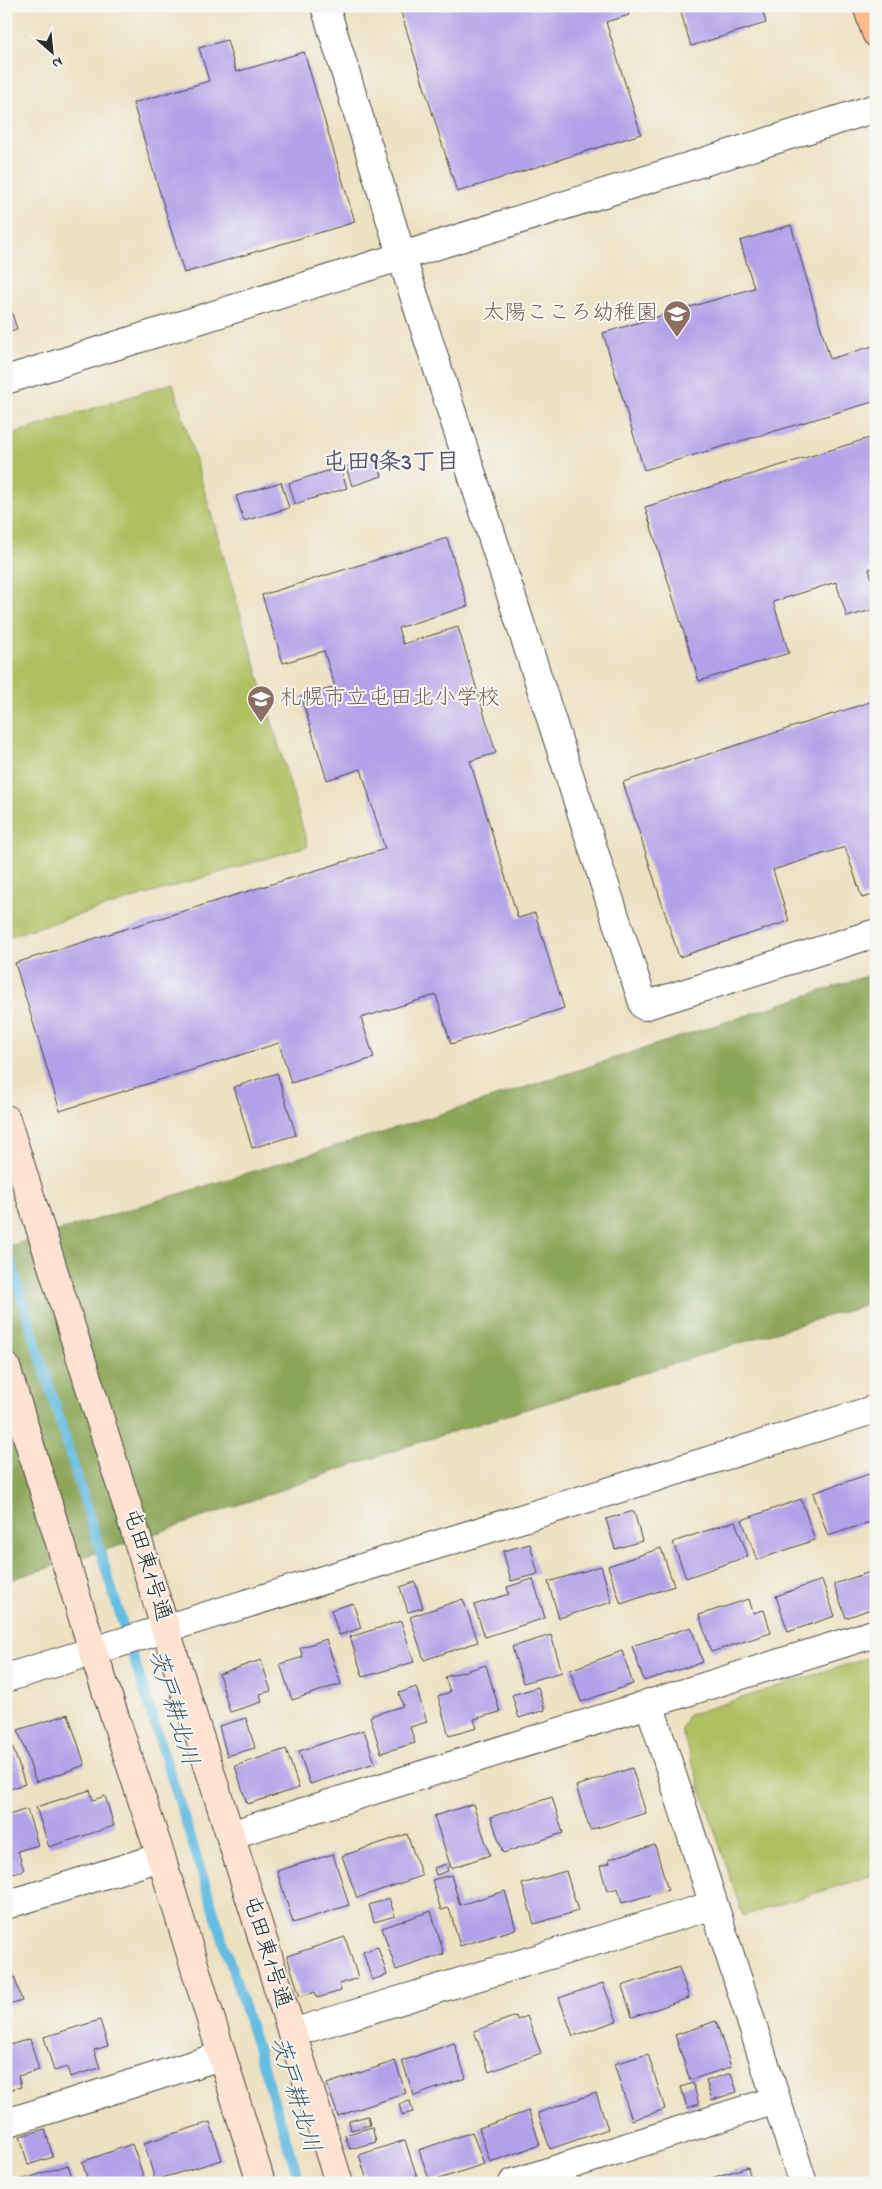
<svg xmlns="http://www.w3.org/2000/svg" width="882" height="2189" font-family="'Indie Flower','Klee One',sans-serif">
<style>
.green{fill:#b0bf62;stroke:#6e7546}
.forest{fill:#8ca658;stroke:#5c6842}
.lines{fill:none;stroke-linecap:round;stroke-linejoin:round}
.stream{stroke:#63bce1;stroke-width:10}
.building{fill:#b2a1e8}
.street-casing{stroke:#484642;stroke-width:30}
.secondary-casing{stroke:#484642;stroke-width:30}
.primary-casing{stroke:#484642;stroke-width:30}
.street{stroke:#fff;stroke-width:28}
.secondary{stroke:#fee3d2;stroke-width:28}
.primary{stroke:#fcba8e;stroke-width:28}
.labels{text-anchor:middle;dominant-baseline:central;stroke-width:4;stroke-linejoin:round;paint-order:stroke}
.education-label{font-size:22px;fill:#785e54;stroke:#f6f6f2;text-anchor:end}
.street-label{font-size:22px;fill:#2b2b2b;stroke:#f6f6f2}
.neighbourhood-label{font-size:24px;font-weight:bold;fill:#5a546d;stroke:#f6f6f2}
.water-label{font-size:24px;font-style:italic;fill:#3c5662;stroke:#f6f6f2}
</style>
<rect width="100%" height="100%" fill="#f6f6f2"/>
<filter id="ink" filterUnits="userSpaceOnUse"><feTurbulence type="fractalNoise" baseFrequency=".02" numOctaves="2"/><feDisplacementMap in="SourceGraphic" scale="10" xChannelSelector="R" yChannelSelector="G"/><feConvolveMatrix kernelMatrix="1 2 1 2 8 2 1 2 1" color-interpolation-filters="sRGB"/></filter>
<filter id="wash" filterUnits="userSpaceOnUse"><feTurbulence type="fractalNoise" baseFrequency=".0096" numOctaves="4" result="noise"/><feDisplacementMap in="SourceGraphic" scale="20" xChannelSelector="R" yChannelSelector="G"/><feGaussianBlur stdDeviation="1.12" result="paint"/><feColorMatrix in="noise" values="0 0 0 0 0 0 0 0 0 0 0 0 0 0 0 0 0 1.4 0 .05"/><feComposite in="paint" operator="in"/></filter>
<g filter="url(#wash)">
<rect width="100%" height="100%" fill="#eee1c2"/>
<!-- green -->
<g class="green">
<path d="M 173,383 L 308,846 L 6,937 L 6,436 Z"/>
<path d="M 876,1655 L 876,1874 L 743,1916 L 681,1729 L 688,1715 Z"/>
</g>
<!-- forest -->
<path class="forest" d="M 876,973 L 876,1301 L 417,1443 L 134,1541 L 6,1581 L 6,1247 L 483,1101 Z"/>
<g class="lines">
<!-- stream -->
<path class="stream" d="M 6,1246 L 113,1593 L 300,2183"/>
</g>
<g id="blocks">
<!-- building -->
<g class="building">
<path d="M 399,6 L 626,6 L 629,15 L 606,22 L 641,134 L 457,192 Z"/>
<path d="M 679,6 L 761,6 L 766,23 L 691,46 Z"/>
<path d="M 227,40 L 236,72 L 304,52 L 355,222 L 184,273 L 133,103 L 209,81 L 199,48 Z"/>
<path d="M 791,225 L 830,359 L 876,345 L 876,401 L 644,470 L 603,333 L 754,288 L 740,241 Z"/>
<path d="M 6,295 L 17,329 L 6,332 Z"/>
<path d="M 876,436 L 876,567 L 869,569 L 876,593 L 876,609 L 847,617 L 836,582 L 773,602 L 789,653 L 699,681 L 645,507 Z"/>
<path d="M 376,457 L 382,476 L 352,486 L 346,467 Z"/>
<path d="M 340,467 L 347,488 L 295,504 L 289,483 Z"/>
<path d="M 281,482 L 289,508 L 244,521 L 236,496 Z"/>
<path d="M 447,538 L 468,606 L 398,628 L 403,644 L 458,627 L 496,753 L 470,761 L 518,918 L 535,913 L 564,1008 L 451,1044 L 436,995 L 361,1018 L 374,1058 L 291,1083 L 279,1043 L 60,1111 L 15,963 L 385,849 L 361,769 L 327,780 L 301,697 L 335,687 L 324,651 L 283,663 L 262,595 Z"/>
<path d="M 876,700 L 876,894 L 862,898 L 845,847 L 773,870 L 789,921 L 679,957 L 623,782 Z"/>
<path d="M 277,1073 L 296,1135 L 252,1148 L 234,1087 Z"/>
<path d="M 869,1474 L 876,1494 L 876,1520 L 828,1536 L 813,1493 Z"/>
<path d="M 801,1499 L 815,1540 L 757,1560 L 742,1520 Z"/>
<path d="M 634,1511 L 642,1541 L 615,1549 L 606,1519 Z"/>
<path d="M 735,1521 L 748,1556 L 686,1578 L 673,1542 Z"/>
<path d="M 530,1544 L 538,1574 L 511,1581 L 503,1551 Z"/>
<path d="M 661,1548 L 674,1586 L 621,1604 L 608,1566 Z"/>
<path d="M 601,1566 L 612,1602 L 559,1618 L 548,1582 Z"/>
<path d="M 876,1570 L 876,1607 L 846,1618 L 834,1584 Z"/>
<path d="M 533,1579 L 545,1618 L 485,1637 L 474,1605 L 509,1594 L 507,1587 Z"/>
<path d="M 822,1580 L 835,1616 L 788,1632 L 776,1596 Z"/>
<path d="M 415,1582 L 423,1608 L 408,1612 L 400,1587 Z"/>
<path d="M 463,1599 L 478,1642 L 424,1660 L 410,1617 Z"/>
<path d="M 749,1599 L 753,1613 L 764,1610 L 771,1633 L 711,1652 L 699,1615 Z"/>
<path d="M 353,1603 L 361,1628 L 339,1635 L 331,1610 Z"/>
<path d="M 401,1621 L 414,1662 L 363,1677 L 350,1637 Z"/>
<path d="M 691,1627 L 703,1662 L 644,1681 L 632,1646 Z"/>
<path d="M 551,1635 L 562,1672 L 523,1683 L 512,1647 Z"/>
<path d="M 326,1639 L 341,1684 L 292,1700 L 280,1664 L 303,1657 L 300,1648 Z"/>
<path d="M 622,1651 L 633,1684 L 581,1702 L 570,1670 Z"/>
<path d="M 261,1660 L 271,1691 L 260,1694 L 262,1702 L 230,1712 L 219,1674 Z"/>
<path d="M 486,1665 L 500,1712 L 474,1719 L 477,1728 L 449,1736 L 438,1696 L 450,1692 L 445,1677 Z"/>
<path d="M 416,1687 L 427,1722 L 410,1727 L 415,1743 L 381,1753 L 370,1716 L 403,1706 L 399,1693 Z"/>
<path d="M 538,1687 L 545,1710 L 519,1718 L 512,1695 Z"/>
<path d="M 68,1714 L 85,1765 L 36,1782 L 18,1730 Z"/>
<path d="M 246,1718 L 255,1748 L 227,1756 L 219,1726 Z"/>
<path d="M 364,1730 L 375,1763 L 310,1784 L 299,1751 Z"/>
<path d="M 12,1745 L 25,1784 L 6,1790 L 6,1747 Z"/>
<path d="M 286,1749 L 299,1788 L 247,1804 L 235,1766 Z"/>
<path d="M 632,1768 L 646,1813 L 590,1830 L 576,1786 Z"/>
<path d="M 90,1790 L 93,1800 L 105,1796 L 114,1826 L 49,1847 L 36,1807 Z"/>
<path d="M 552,1797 L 563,1833 L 503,1853 L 491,1817 Z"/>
<path d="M 473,1804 L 490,1855 L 451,1868 L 434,1816 Z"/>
<path d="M 27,1809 L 38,1845 L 18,1851 L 24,1870 L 6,1875 L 6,1816 Z"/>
<path d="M 407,1834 L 422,1876 L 357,1898 L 342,1856 Z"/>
<path d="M 655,1845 L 668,1890 L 622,1903 L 618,1888 L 607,1891 L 600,1866 L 610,1863 L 609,1859 Z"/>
<path d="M 333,1854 L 349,1905 L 293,1923 L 277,1871 Z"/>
<path d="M 446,1864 L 448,1871 L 436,1875 L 434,1868 Z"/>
<path d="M 566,1871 L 578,1911 L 534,1924 L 522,1884 Z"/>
<path d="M 451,1875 L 460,1905 L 505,1891 L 516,1929 L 460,1946 L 449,1908 L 441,1910 L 432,1880 Z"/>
<path d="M 389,1898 L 395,1916 L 374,1922 L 369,1905 Z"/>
<path d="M 431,1911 L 444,1954 L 396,1970 L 382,1928 Z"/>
<path d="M 345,1937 L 358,1978 L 339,1984 L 341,1991 L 317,1998 L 315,1992 L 300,1997 L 287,1956 Z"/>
<path d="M 378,1947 L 387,1975 L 372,1980 L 363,1952 Z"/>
<path d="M 11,1966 L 22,2001 L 6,2006 L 6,1968 Z"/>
<path d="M 679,1967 L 689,1998 L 632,2017 L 622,1986 Z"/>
<path d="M 603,1983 L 617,2021 L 573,2036 L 559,1998 Z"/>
<path d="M 516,2016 L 517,2020 L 527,2016 L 541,2053 L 489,2072 L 474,2031 Z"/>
<path d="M 100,2020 L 108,2046 L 94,2050 L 100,2068 L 70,2077 L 67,2067 L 54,2071 L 44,2037 Z"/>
<path d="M 716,2021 L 731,2067 L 690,2080 L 675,2035 Z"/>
<path d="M 30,2039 L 39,2070 L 18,2076 L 21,2087 L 6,2091 L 6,2046 Z"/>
<path d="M 454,2043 L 466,2078 L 414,2096 L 402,2061 Z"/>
<path d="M 648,2054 L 665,2109 L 632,2120 L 614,2064 Z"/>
<path d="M 395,2061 L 406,2093 L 338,2116 L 327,2084 Z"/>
<path d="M 731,2073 L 737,2092 L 712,2100 L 706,2081 Z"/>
<path d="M 693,2083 L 699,2104 L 687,2108 L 681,2087 Z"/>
<path d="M 596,2093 L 608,2129 L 550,2149 L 538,2113 Z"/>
<path d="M 410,2101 L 413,2112 L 402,2115 L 399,2104 Z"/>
<path d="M 529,2111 L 540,2145 L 490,2162 L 479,2128 Z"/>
<path d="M 368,2116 L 370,2125 L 351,2130 L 349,2121 Z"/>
<path d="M 210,2122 L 222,2160 L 155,2180 L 144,2143 Z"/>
<path d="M 372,2127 L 376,2142 L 350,2149 L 345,2135 Z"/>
<path d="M 45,2129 L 53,2157 L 28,2165 L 20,2136 Z"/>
<path d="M 472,2132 L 484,2164 L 430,2182 L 419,2150 Z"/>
<path d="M 405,2140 L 417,2177 L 402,2183 L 368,2183 L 359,2155 Z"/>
<path d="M 132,2144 L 146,2183 L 89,2183 L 82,2162 Z"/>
<path d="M 68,2165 L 74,2183 L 14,2183 L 14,2182 Z"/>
<path d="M 748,2167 L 752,2183 L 698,2183 L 698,2182 Z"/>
</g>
</g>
</g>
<g filter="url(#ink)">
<use href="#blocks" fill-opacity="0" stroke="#484642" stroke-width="1"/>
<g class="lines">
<!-- street casing -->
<g class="street-casing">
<g id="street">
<path d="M 325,6 L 409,280 L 644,1006 L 876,933"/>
<path d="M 6,380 L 876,108"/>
<path d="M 6,1678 L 876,1409"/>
<path d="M 649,1703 L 803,2183"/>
<path d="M 230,1835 L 876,1633"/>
<path d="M 6,1905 L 161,1857"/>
<path d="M 292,2033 L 714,1905"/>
<path d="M 6,2123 L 221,2056"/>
<path d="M 513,2183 L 776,2100"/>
</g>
</g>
<!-- secondary casing -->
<g class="secondary-casing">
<g id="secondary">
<path d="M 6,1119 L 339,2183"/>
<path d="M 6,1367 L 93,1651 L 161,1857 L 261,2183"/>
</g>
</g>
<!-- primary casing -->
<g class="primary-casing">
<path id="primary" d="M 867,6 L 876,33"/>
</g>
<!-- street -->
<use href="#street" class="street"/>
<!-- secondary -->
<use href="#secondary" class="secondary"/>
<!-- primary -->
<use href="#primary" class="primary"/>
</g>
</g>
<!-- icons -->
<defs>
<g id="school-pin" transform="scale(1.4375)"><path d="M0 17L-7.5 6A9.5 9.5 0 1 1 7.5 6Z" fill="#8d6e63" stroke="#f6f6f2"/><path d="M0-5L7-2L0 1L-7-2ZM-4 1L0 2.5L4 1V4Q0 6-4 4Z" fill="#fff"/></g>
</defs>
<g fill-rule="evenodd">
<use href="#school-pin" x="677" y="314"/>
<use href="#school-pin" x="261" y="699"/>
</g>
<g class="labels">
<!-- education labels -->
<g class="education-label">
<text x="658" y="314">太陽こころ幼稚園</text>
<text x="280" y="699" text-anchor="start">札幌市立屯田北小学校</text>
</g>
<!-- street labels -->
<g class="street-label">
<text transform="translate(146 1565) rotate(73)">屯田東1号通</text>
<text transform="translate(266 1952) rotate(73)">屯田東1号通</text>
</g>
<!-- neighbourhood labels -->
<g class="neighbourhood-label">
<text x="391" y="463">屯田9条3丁目</text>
</g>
<!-- water labels -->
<g class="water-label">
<text transform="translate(172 1708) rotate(73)">茨戸耕北川</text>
<text transform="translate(294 2095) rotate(73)">茨戸耕北川</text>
</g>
</g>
<!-- margin -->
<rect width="882" height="2189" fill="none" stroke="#f6f6f2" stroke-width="25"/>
<!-- north arrow -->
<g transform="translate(52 52) rotate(153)" stroke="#f6f6f2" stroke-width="4" paint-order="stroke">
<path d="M0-4L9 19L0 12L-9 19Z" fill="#2b2b2b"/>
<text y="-8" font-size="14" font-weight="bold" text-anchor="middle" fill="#2b2b2b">N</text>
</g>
</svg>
